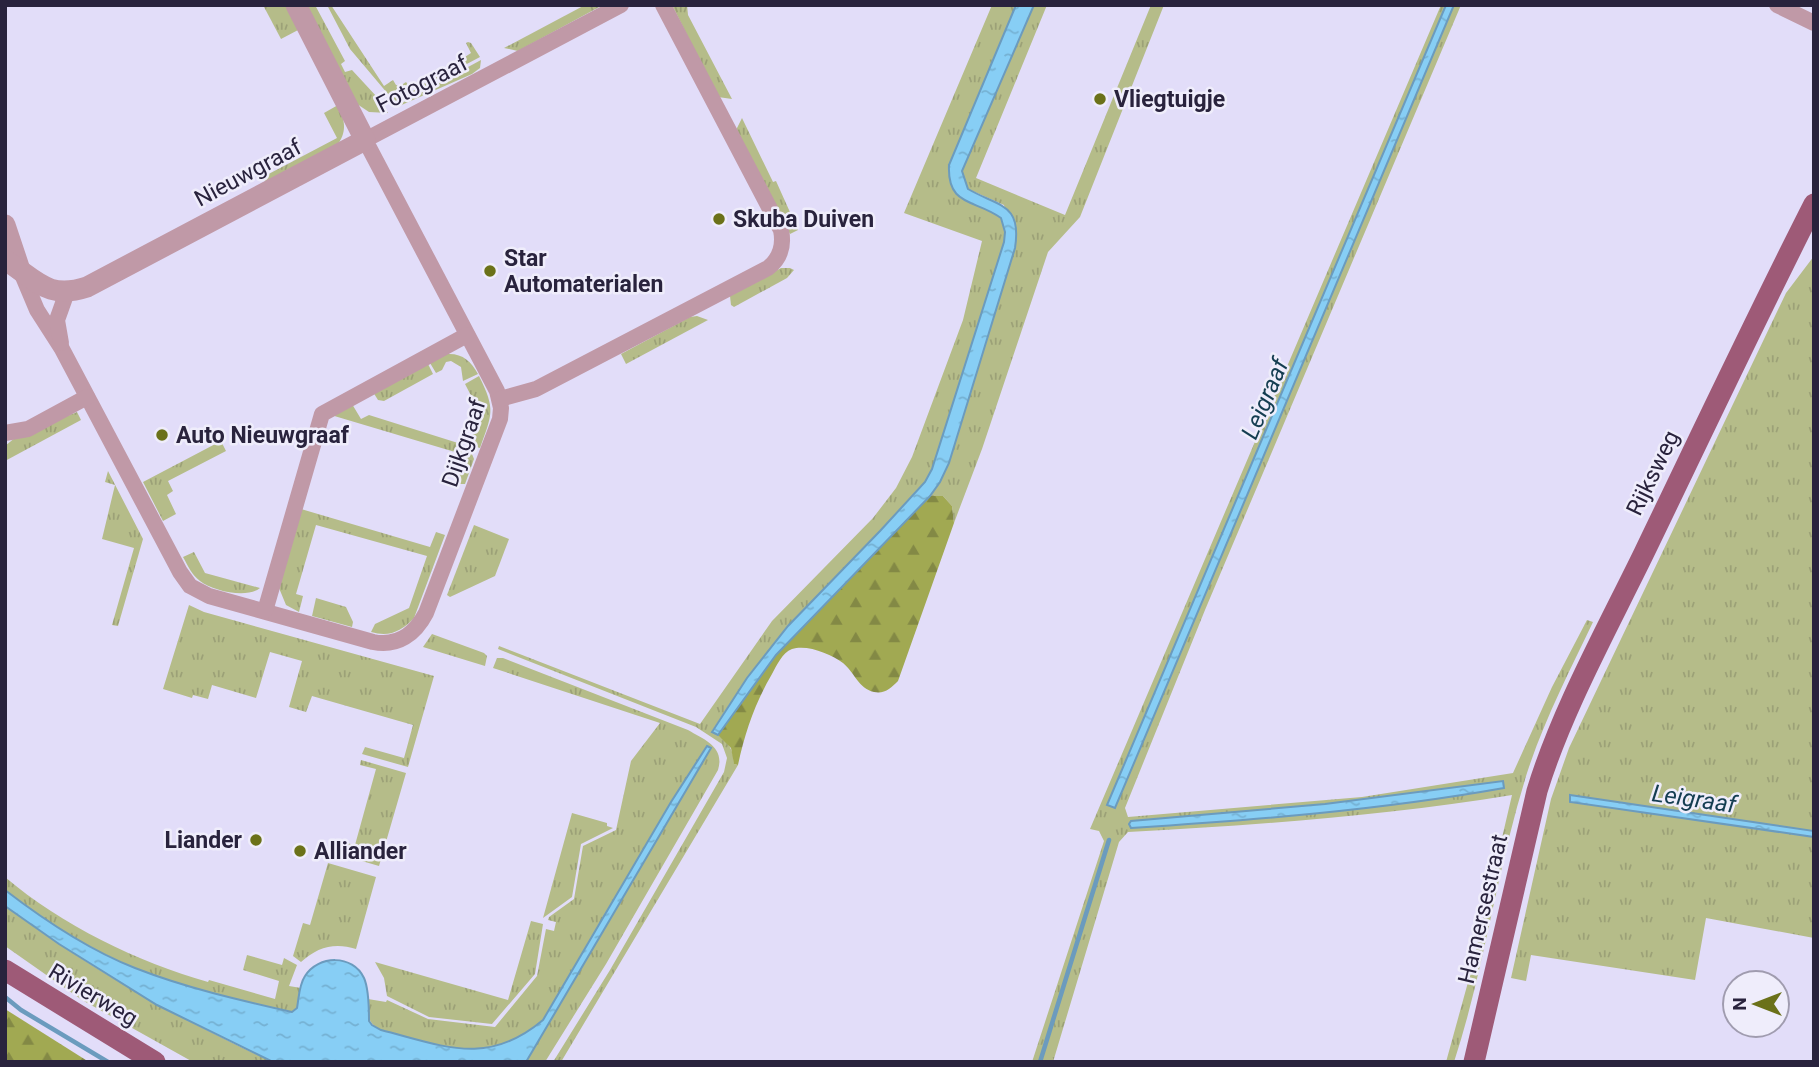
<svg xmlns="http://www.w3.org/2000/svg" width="1819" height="1067" font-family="Roboto,sans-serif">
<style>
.grass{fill:url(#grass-tufts)}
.forest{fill:url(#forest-firs)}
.water{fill:url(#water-ripples);stroke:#6b9bbe;stroke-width:2}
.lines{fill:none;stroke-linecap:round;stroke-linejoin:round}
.stream{stroke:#6b9bbe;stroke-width:4.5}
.minor{stroke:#c099a7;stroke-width:16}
.tertiary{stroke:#c099a7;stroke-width:21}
.primary{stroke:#9e5a77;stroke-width:21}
.poi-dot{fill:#6b7119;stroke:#efedfb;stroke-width:2.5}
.labels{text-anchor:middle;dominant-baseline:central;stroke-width:5;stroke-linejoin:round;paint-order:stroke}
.street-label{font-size:23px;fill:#29233d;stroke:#efedfb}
.poi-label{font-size:23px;font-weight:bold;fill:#29233d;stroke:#efedfb;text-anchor:start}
.water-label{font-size:24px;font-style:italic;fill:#143d51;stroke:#efedfb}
</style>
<defs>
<pattern id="grass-tufts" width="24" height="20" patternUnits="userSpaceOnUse" patternTransform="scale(1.75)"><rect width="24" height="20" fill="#b5bc89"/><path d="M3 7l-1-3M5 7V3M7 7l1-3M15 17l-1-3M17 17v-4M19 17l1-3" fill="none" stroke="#9ca177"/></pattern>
<pattern id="forest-firs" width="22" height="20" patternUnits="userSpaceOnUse" patternTransform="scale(1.75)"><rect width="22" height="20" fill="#a1a952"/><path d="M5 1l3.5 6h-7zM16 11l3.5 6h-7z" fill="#838945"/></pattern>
<pattern id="water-ripples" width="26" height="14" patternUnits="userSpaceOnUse" patternTransform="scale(1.75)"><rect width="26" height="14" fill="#87cef5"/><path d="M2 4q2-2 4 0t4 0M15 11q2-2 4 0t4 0" fill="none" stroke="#75b1d3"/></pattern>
</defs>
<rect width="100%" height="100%" fill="#e2ddf9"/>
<!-- grass -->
<g class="grass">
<path d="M 263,5 L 288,5 L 300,29 L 281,39 Z"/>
<path d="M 305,5 L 315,5 L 345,61 L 341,64 L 345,72 L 352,70 L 377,97 L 388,113 L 369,112 L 357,104 Z"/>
<path d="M 327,5 L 331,5 L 384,86 L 393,80 L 396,85 L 400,86 L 406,82 L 413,91 L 471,53 L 466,43 L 468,42 L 471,43 L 480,57 L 397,101 L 393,100 L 350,49 Z"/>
<path d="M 585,5 L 603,5 L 518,51 L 504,48 Z"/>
<path d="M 672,5 L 687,5 L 688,15 L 732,99 L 718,97 Z"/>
<path d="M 992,5 L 1016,5 L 949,165 L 949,175 L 1001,218 L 1005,232 L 1004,242 L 932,469 L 925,482 L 880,531 L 788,626 L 731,702 L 712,731 C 725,739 734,747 734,764 L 738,765 L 561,1062 L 553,1062 L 610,970 L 724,772 L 727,758 L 722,744 L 696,727 L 498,649 L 499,646 L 700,724 L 772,621 L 873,518 L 896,488 L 912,457 L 963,320 L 982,241 L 904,213 Z"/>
<path d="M 1034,5 L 1047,5 L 976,178 L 1065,215 L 1151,5 L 1164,5 L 1080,217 L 1048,252 L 982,449 L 954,523 L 952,506 L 943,496 L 930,496 L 949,463 L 1015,248 L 1004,205 L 968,189 L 962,171 Z"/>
<path d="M 1441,5 L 1461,5 L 1205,610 L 1125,808 L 1128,817 L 1362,797 L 1513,773 L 1552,687 L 1587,620 L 1593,622 C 1569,672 1544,721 1527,773 C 1497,868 1485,967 1454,1062 L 1446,1062 L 1470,975 L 1512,795 C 1385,816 1256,825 1128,832 L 1119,842 L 1053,1062 L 1032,1062 L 1104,841 L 1099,831 L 1090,829 Z"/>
<path d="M 481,60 L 480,68 L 472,74 L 397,107 L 396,106 Z"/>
<path d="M 338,105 C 344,119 348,130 338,144 L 266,184 L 263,177 L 337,138 L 324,113 Z"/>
<path d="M 742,118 L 773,182 L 776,181 L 798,230 L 790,234 L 736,130 Z"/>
<path d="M 1814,256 L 1814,938 L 1706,918 L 1695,980 L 1531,955 L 1526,981 L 1511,978 L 1551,799 L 1569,748 L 1786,293 Z"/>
<path d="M 781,268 L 790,268 L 794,270 L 787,278 L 734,307 L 731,305 L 730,296 Z"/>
<path d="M 697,316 L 708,320 L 626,364 L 621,354 L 690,317 Z"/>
<path d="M 447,354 C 462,353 471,361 478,374 L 463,381 L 461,367 L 451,361 L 446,362 L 442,370 L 436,373 L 430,363 Z"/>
<path d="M 428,364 L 433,374 L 384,401 L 378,400 L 373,392 Z"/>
<path d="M 479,376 C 496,410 492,414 480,448 L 469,445 L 480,413 L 465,384 Z"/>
<path d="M 352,404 L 361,419 L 369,415 L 458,443 L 456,450 L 472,454 L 474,459 L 465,484 L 454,484 L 465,455 L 331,415 Z"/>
<path d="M 77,412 L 81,420 L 5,461 L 5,446 L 16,437 Z"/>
<path d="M 221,441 L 226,451 L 168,481 L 173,491 L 167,495 L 176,514 L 163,521 L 143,482 Z"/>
<path d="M 108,471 L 143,539 L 118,626 L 112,625 L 134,548 L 102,539 L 115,485 L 105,482 Z"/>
<path d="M 301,509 L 430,547 L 436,532 L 445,535 L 414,618 C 401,632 389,637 371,632 L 375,624 L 409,608 L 427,556 L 316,525 L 296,594 L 303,596 L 299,612 L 286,605 L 279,588 Z"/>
<path d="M 474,525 L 509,539 L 495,576 L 450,597 L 447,595 Z"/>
<path d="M 194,552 L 205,573 L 260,588 C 247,599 213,591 200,581 C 192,575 188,566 183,557 Z"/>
<path d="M 316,598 L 346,607 L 353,622 L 352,627 L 312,616 Z"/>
<path d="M 189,605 L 204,612 L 434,676 L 408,767 L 362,754 L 365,747 L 404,758 L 413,725 L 312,696 L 306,712 L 289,707 L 302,661 L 270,652 L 256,698 L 212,685 L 208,699 L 193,695 L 192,698 L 163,689 Z"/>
<path d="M 432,634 L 484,653 L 487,656 L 485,666 L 423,647 Z"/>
<path d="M 497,658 L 503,658 L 688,730 C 705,740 725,747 718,770 L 606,964 L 545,1062 L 526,1062 L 532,1052 L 509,1043 C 468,1060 422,1041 381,1030 C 368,1024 366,1014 368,999 L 386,1002 L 387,1000 L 428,1019 L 495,1027 L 537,976 L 546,929 L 554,931 L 556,922 L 548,920 L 549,917 L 574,899 L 583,846 L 616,830 L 631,761 L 660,723 L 493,668 Z"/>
<path d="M 361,760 L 406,773 L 379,866 L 331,852 L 334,840 L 355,845 L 376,769 L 360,765 Z"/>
<path d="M 572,813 L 607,823 L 607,826 L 613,828 L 581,844 L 572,897 L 543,918 Z"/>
<path d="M 328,863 L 376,877 L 356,949 C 335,942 317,947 301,962 L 293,956 L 303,923 L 310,925 Z"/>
<path d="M 5,877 C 61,925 138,962 208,982 L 209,980 L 275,999 L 279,981 L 243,970 L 247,955 L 282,965 L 284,958 L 297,965 L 289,986 L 301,988 L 297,1008 L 292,1012 C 238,1000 183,989 133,967 C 87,948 44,920 5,890 Z"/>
<path d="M 5,906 C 89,968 178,1019 273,1062 L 193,1062 L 82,1000 L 5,946 Z"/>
<path d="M 531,921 L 543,924 L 535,974 L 492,1024 L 429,1017 L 387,996 L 384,978 L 375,962 L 508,1000 Z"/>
</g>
<!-- forest -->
<g class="forest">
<path d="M 930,496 L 943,496 L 952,506 L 954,523 L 898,681 C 891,688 885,694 874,692 C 858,688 855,673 843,663 C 831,654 807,644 792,649 C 782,653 777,665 772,674 C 755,703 745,732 738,765 L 734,764 L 731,748 L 718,735 L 776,655 Z"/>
<path d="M 5,1009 L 89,1062 L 5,1062 Z"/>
</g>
<!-- water -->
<g class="water">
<path d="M 1016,5 L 1034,5 L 962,171 L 968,189 C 999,207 1022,203 1015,248 L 949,463 L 940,482 L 930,496 L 776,655 L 718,735 L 712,732 L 747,678 L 788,626 L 880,531 L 925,482 L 932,469 L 1004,242 L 1005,232 L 1001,218 C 975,199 947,207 949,165 Z"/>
<path d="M 1446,5 L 1454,5 L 1115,808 L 1107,805 Z"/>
<path d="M 707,746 L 711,748 L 526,1062 L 273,1062 L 157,1005 L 59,944 L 5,906 L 5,890 C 44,920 89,950 135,968 C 186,988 239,1000 292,1012 L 297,1008 C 299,997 299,985 305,976 C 318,955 353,954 364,978 C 369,989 369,1008 369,1021 L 372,1025 L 381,1030 C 444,1046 487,1067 543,1020 L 671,802 Z"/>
<path d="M 1503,781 L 1504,788 C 1380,810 1255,820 1131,828 L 1129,824 L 1131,821 L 1325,804 Z"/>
<path d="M 1570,795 L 1814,831 L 1814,837 L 1570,802 Z"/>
</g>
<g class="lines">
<!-- stream -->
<g class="stream">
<path d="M 5,997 L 21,1010 L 108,1062"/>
<path d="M 1040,1062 L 1109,840"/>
</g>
<!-- minor -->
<g class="minor">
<path d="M 1777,5 L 1814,23"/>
<path d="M 21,272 L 37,310 L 62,349 L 180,572 L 190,586 L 209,596 L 373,642 C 398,647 415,634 426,613 L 500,419 L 501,408 L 497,391 L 365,140 L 621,5"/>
<path d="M 61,343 L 57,320 L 67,292"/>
<path d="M 500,399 L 536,389 L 768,268 C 781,258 784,245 781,230 L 663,5"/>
<path d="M 5,433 L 28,429 L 87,397"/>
<path d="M 265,611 L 322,414 L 467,335"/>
</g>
<!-- tertiary -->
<g class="tertiary">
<path d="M 5,225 L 20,270"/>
<path d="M 5,260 C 37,280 47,300 87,287 L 365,140 L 296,5"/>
</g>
<!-- primary -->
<g class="primary">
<path d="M 5,970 L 155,1062"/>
<path d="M 1474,1062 L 1537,791 C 1561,712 1607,629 1644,553 C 1700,437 1755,320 1814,204"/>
</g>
</g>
<!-- markers -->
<g class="poi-dot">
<circle cx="1100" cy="99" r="7"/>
<circle cx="719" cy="219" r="7"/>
<circle cx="490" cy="271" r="7"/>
<circle cx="162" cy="435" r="7"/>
<circle cx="256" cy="840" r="7"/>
<circle cx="300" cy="851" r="7"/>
</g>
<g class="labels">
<!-- street labels -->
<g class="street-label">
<text transform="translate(422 84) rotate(-27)">Fotograaf</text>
<text transform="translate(248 173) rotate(-28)">Nieuwgraaf</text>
<text transform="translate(464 443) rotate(-71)">Dijkgraaf</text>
<text transform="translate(1653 473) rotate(-64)">Rijksweg</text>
<text transform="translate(1483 909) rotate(-77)">Hamersestraat</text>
<text transform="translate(93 995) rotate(31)">Rivierweg</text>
</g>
<!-- poi labels -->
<g class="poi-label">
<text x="1114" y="99">Vliegtuigje</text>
<text x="733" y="219">Skuba Duiven</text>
<text x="504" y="258">Star<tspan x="504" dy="26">Automaterialen</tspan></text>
<text x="176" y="435">Auto Nieuwgraaf</text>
<text x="242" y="840" text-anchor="end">Liander</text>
<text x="314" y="851">Alliander</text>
</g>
<!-- water labels -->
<g class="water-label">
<text transform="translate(1265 399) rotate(-67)">Leigraaf</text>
<text transform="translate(1694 799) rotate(8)">Leigraaf</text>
</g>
</g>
<!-- border -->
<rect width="1819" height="1067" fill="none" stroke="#29233d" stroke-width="14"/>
<!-- north arrow -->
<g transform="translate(1756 1004) rotate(270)"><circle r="33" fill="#efedfb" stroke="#a09caf" stroke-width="2"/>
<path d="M0-5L12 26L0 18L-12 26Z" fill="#6b7119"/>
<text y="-10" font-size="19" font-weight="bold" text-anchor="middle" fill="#29233d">N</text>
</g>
</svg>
